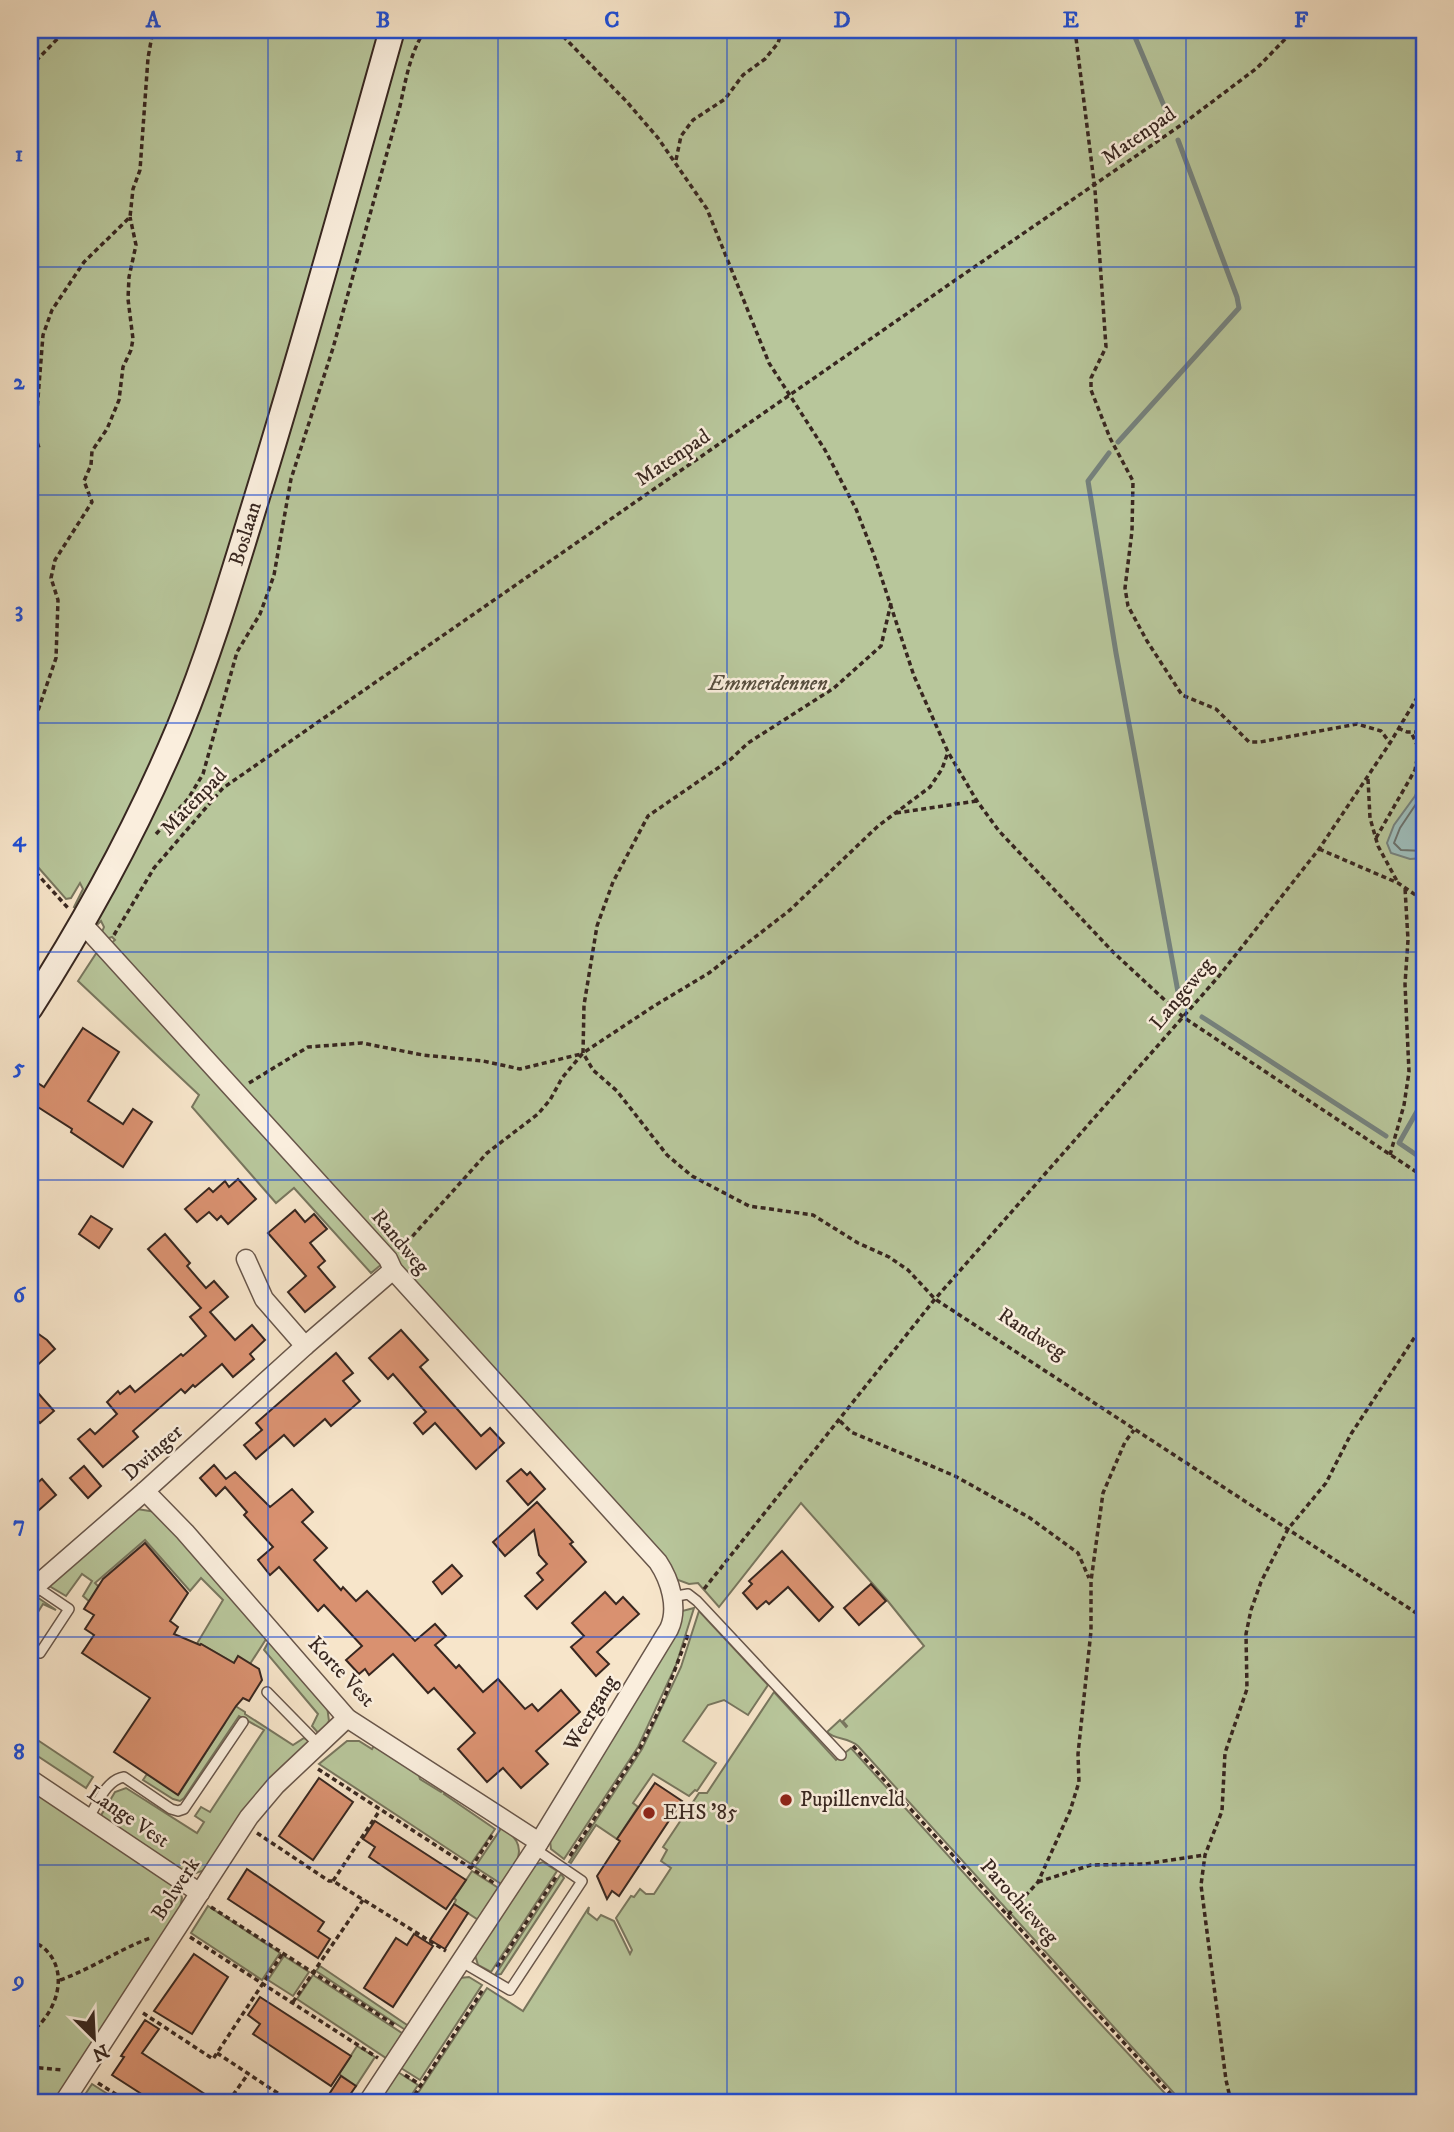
<svg xmlns="http://www.w3.org/2000/svg" width="1454" height="2132" font-family="'IM FELL DW Pica',serif">
<style>
.green{fill:#b8c69b;stroke:#78765e;stroke-width:2}
.water{fill:#9ebebc;stroke:#75827e;stroke-width:2}
.lines{fill:none;stroke-linecap:round;stroke-linejoin:round}
.shore{stroke:#6b726e;stroke-width:2}
.stream{stroke:#75827e;stroke-width:5}
.building{fill:#d99170;stroke:#382720;stroke-width:2}
.lane-casing{stroke:#68564a;stroke-width:12}
.street-casing{stroke:#68564a;stroke-width:21}
.secondary-casing{stroke:#382720;stroke-width:28}
.path{stroke:#382720;stroke-width:3.5;stroke-dasharray:5 3.5;stroke-linecap:butt}
.lane{stroke:#faeedd;stroke-width:9}
.street{stroke:#faeedd;stroke-width:18}
.secondary{stroke:#faeedd;stroke-width:24}
.grid{fill:none;stroke:#1d4ed8;stroke-width:2;stroke-opacity:0.55}
.poi-dot{fill:#8f2418;stroke:#faeedd;stroke-width:2.5}
.labels{text-anchor:middle;dominant-baseline:central;stroke-width:5;stroke-linejoin:round;paint-order:stroke}
.street-label{font-size:21px;fill:#382720;stroke:#faeedd}
.park-label{font-size:21px;font-style:italic;fill:#584f3f;stroke:#faeedd}
.poi-label{font-size:21px;fill:#382720;stroke:#faeedd;text-anchor:start}
.neatline{fill:none;stroke:#1d4ed8;stroke-width:2.5}
.grid-label{font-size:23px;text-anchor:middle;font-weight:bold;fill:#1d4ed8}
</style>
<rect width="100%" height="100%" fill="#f7e5ca"/>
<filter id="stains"><feTurbulence type="fractalNoise" baseFrequency=".00286" numOctaves="4"/><feColorMatrix values="0 0 0 0 .2 0 0 0 0 .09 0 0 0 0 .02 0 0 0 .5 -.17"/></filter>
<radialGradient id="worn" r=".72"><stop offset=".6" stop-color="#630" stop-opacity="0"/><stop offset="1" stop-color="#630" stop-opacity=".3"/></radialGradient>
<!-- green -->
<g class="green">
<path d="M 30,30 L 1424,30 L 1424,2102 L 1182,2102 L 858,1746 C 848,1737 835,1740 827,1732 L 840,1720 L 846,1727 L 847,1726 L 843,1721 L 924,1646 L 887,1600 L 801,1503 L 719,1607 L 698,1583 L 689,1584 L 678,1580 L 110,944 L 115,940 L 112,937 L 106,939 L 102,932 L 104,927 L 101,921 L 98,924 L 95,919 L 74,907 L 83,889 L 80,883 L 71,898 L 66,899 L 30,858 Z"/>
<path d="M 99,949 L 382,1264 L 371,1273 L 294,1188 L 276,1203 L 192,1107 L 199,1095 L 78,981 Z"/>
<path d="M 137,1509 L 156,1512 L 268,1636 L 250,1664 L 238,1657 L 234,1663 L 201,1644 L 183,1674 L 237,1707 L 245,1712 L 245,1714 L 293,1745 L 304,1738 L 310,1742 L 205,1870 L 193,1874 L 181,1871 L 100,1817 L 115,1792 L 126,1788 L 197,1833 L 204,1822 L 195,1816 L 201,1807 L 210,1812 L 264,1730 L 239,1716 L 184,1798 L 180,1801 L 173,1799 L 143,1780 L 147,1774 L 179,1794 L 225,1723 L 174,1682 L 223,1600 L 201,1578 L 190,1591 L 145,1540 L 95,1583 L 100,1588 L 91,1603 L 83,1596 L 92,1581 L 82,1574 L 66,1596 L 46,1584 Z"/>
<path d="M 34,1595 L 56,1610 L 43,1604 L 30,1625 L 30,1599 Z"/>
<path d="M 694,1608 L 676,1665 L 638,1747 L 564,1859 L 551,1849 L 550,1840 L 682,1611 Z"/>
<path d="M 699,1611 L 768,1685 L 748,1715 L 724,1700 L 708,1705 L 683,1741 L 716,1763 L 697,1791 L 695,1790 L 689,1796 L 653,1774 L 633,1803 L 638,1807 L 617,1839 L 596,1825 L 571,1863 L 569,1862 L 642,1749 L 681,1667 Z"/>
<path d="M 270,1639 L 327,1706 L 329,1721 L 320,1735 L 312,1726 L 318,1714 L 264,1650 Z"/>
<path d="M 774,1692 L 836,1760 L 851,1748 L 1083,2005 L 1173,2102 L 412,2102 L 487,1988 L 523,2011 L 589,1907 L 588,1913 L 597,1920 L 601,1915 L 614,1921 L 630,1954 L 632,1950 L 616,1918 L 631,1896 L 634,1897 L 640,1889 L 646,1894 L 654,1894 L 671,1868 L 661,1861 L 667,1850 L 663,1847 L 699,1793 L 707,1793 Z"/>
<path d="M 30,1735 L 93,1777 L 86,1788 L 30,1751 Z"/>
<path d="M 347,1741 L 359,1741 L 372,1749 L 375,1744 L 418,1772 L 420,1779 L 441,1792 L 444,1789 L 446,1791 L 444,1794 L 495,1829 L 471,1864 L 319,1764 Z"/>
<path d="M 30,1788 L 179,1888 L 182,1898 L 179,1913 L 55,2102 L 30,2102 Z"/>
<path d="M 502,1827 C 531,1846 517,1862 503,1885 L 475,1867 Z"/>
<path d="M 543,1862 L 557,1871 L 491,1972 L 478,1965 L 475,1955 L 534,1865 Z"/>
<path d="M 472,1871 L 500,1889 L 480,1921 L 454,1904 L 456,1900 L 454,1898 Z"/>
<path d="M 561,1874 L 564,1878 L 501,1974 L 495,1975 Z"/>
<path d="M 208,1906 L 280,1953 L 262,1980 L 191,1933 Z"/>
<path d="M 284,1956 L 309,1972 L 293,1996 L 268,1980 Z"/>
<path d="M 320,1966 L 410,2027 L 407,2031 L 316,1971 Z"/>
<path d="M 313,1975 L 405,2035 L 389,2060 L 297,1999 Z"/>
<path d="M 469,1977 L 482,1985 L 420,2080 L 401,2068 L 460,1978 Z"/>
<path d="M 357,2046 L 375,2057 L 356,2086 L 339,2074 Z"/>
<path d="M 398,2072 L 418,2085 L 407,2102 L 378,2102 Z"/>
<path d="M 92,2084 L 120,2102 L 80,2102 Z"/>
</g>
<!-- water -->
<path class="water" d="M 1424,771 L 1424,858 L 1410,859 L 1391,853 L 1387,843 L 1394,825 L 1415,796 Z"/>
<g class="lines">
<!-- shore -->
<path class="shore" d="M 1424,792 L 1400,828 L 1394,843 L 1401,850 L 1424,851"/>
<!-- stream -->
<g class="stream">
<path d="M 1132,30 L 1170,120"/>
<path d="M 1118,442 L 1239,308 L 1237,297 L 1178,140"/>
<path d="M 1109,453 L 1088,481 L 1116,653 L 1178,992"/>
<path d="M 1424,895 L 1418,930 L 1424,959"/>
<path d="M 1202,1017 L 1386,1136"/>
<path d="M 1424,1099 L 1399,1143 L 1424,1160"/>
</g>
</g>
<!-- building -->
<g class="building">
<path d="M 83,1028 L 119,1052 L 88,1101 L 123,1124 L 133,1109 L 152,1122 L 123,1167 L 71,1132 L 72,1129 L 30,1102 L 30,1078 L 44,1087 Z"/>
<path d="M 238,1179 L 256,1199 L 228,1224 L 221,1216 L 217,1220 L 209,1212 L 197,1222 L 185,1209 L 209,1188 L 213,1192 L 225,1181 L 229,1187 Z"/>
<path d="M 295,1210 L 305,1222 L 314,1214 L 327,1229 L 310,1243 L 325,1261 L 318,1267 L 335,1287 L 305,1312 L 288,1292 L 306,1276 L 268,1233 Z"/>
<path d="M 91,1216 L 112,1229 L 99,1248 L 79,1234 Z"/>
<path d="M 165,1234 L 190,1263 L 187,1266 L 206,1288 L 214,1281 L 228,1297 L 210,1312 L 235,1340 L 252,1325 L 265,1340 L 250,1354 L 254,1359 L 233,1377 L 222,1364 L 195,1387 L 193,1385 L 185,1393 L 181,1389 L 133,1431 L 138,1437 L 103,1467 L 78,1439 L 90,1429 L 95,1434 L 117,1414 L 107,1402 L 118,1391 L 120,1394 L 130,1386 L 135,1392 L 181,1354 L 183,1356 L 206,1336 L 190,1317 L 201,1308 L 148,1249 Z"/>
<path d="M 30,1328 L 47,1340 L 55,1349 L 30,1372 Z"/>
<path d="M 401,1330 L 428,1360 L 420,1367 L 481,1436 L 490,1428 L 504,1443 L 476,1469 L 435,1423 L 423,1434 L 414,1423 L 426,1412 L 393,1374 L 388,1379 L 369,1358 Z"/>
<path d="M 336,1353 L 353,1373 L 343,1381 L 360,1401 L 331,1426 L 325,1419 L 294,1446 L 284,1435 L 256,1459 L 244,1445 L 262,1430 L 256,1423 Z"/>
<path d="M 30,1384 L 54,1411 L 40,1423 L 30,1412 Z"/>
<path d="M 214,1465 L 226,1479 L 235,1472 L 270,1507 L 292,1489 L 313,1512 L 302,1522 L 327,1548 L 314,1560 L 341,1590 L 343,1587 L 356,1601 L 367,1591 L 415,1641 L 435,1624 L 446,1636 L 435,1645 L 456,1668 L 459,1665 L 483,1692 L 498,1679 L 525,1709 L 532,1704 L 538,1711 L 561,1690 L 580,1712 L 536,1751 L 548,1764 L 521,1788 L 503,1768 L 487,1782 L 458,1749 L 475,1733 L 434,1688 L 428,1693 L 393,1654 L 369,1675 L 365,1669 L 359,1674 L 346,1660 L 362,1646 L 324,1605 L 318,1611 L 279,1567 L 270,1575 L 258,1560 L 273,1547 L 244,1515 L 247,1512 L 225,1487 L 216,1496 L 200,1478 Z"/>
<path d="M 84,1466 L 101,1486 L 88,1498 L 70,1478 Z"/>
<path d="M 521,1469 L 527,1475 L 530,1472 L 545,1489 L 528,1505 L 507,1481 Z"/>
<path d="M 42,1479 L 56,1495 L 30,1518 L 30,1489 Z"/>
<path d="M 537,1502 L 573,1542 L 570,1544 L 586,1562 L 537,1609 L 525,1596 L 543,1580 L 537,1573 L 547,1564 L 539,1555 L 534,1530 L 505,1556 L 493,1542 Z"/>
<path d="M 145,1543 L 188,1593 L 170,1621 L 178,1627 L 174,1634 L 200,1645 L 201,1644 L 234,1663 L 238,1656 L 259,1669 L 262,1680 L 249,1701 L 243,1698 L 236,1706 L 178,1795 L 114,1752 L 150,1698 L 82,1653 L 94,1635 L 85,1629 L 94,1615 L 84,1609 L 103,1579 Z"/>
<path d="M 782,1551 L 833,1607 L 819,1621 L 788,1587 L 769,1604 L 766,1601 L 757,1609 L 743,1593 L 752,1584 L 749,1581 Z"/>
<path d="M 452,1565 L 462,1576 L 442,1594 L 433,1582 Z"/>
<path d="M 871,1584 L 886,1601 L 859,1625 L 844,1608 Z"/>
<path d="M 605,1592 L 616,1604 L 623,1597 L 639,1614 L 597,1652 L 609,1664 L 596,1676 L 571,1647 L 584,1636 L 572,1623 Z"/>
<path d="M 319,1778 L 353,1802 L 313,1860 L 279,1836 Z"/>
<path d="M 655,1783 L 682,1801 L 619,1896 L 612,1891 L 607,1899 L 597,1876 L 620,1841 L 617,1839 Z"/>
<path d="M 375,1821 L 466,1880 L 446,1909 L 369,1857 L 375,1847 L 363,1839 Z"/>
<path d="M 247,1869 L 324,1922 L 318,1931 L 330,1939 L 318,1958 L 228,1899 Z"/>
<path d="M 454,1904 L 468,1913 L 445,1949 L 430,1940 Z"/>
<path d="M 414,1934 L 433,1946 L 393,2007 L 364,1988 L 396,1938 L 407,1945 Z"/>
<path d="M 194,1954 L 228,1977 L 192,2034 L 154,2011 Z"/>
<path d="M 260,1997 L 351,2056 L 331,2086 L 253,2034 L 260,2024 L 248,2015 Z"/>
<path d="M 145,2020 L 159,2029 L 142,2053 L 217,2102 L 154,2102 L 112,2075 L 124,2057 L 121,2056 Z"/>
<path d="M 341,2076 L 356,2086 L 345,2102 L 324,2102 Z"/>
</g>
<g class="lines">
<!-- lane casing -->
<g class="lane-casing">
<g id="lane">
<path d="M 35,1586 L 69,1609 L 40,1653"/>
<path d="M 671,1597 L 688,1594 L 697,1601 L 841,1755"/>
<path d="M 267,1692 L 319,1745"/>
<path d="M 89,1817 C 98,1803 106,1780 124,1777 L 171,1809 L 178,1811 L 184,1809 L 243,1722"/>
<path d="M 462,1962 L 510,1990 L 582,1881 L 535,1849"/>
</g>
</g>
<!-- street casing -->
<g class="street-casing">
<g id="street">
<path d="M 81,922 L 388,1259 L 393,1270 L 658,1562 C 670,1580 679,1608 669,1629 L 535,1849 L 368,2102"/>
<path d="M 246,1259 L 264,1299 L 305,1346 L 393,1270"/>
<path d="M 145,1491 L 185,1532 L 347,1718 L 539,1842"/>
<path d="M 30,1591 L 145,1491 L 305,1346"/>
<path d="M 30,1779 L 200,1893"/>
<path d="M 64,2102 L 249,1817 L 276,1785 L 347,1718"/>
</g>
</g>
<!-- secondary casing -->
<g class="secondary-casing">
<g id="secondary">
<path id="s1" d="M 30,1008 C 86,921 139,823 179,728 C 210,653 233,575 257,497 C 305,342 348,186 392,30"/>
</g>
</g>
<!-- path -->
<g class="path">
<path d="M 557,30 L 627,102 L 658,138 L 707,209 L 769,363 L 825,450 L 856,509 L 874,555 L 914,676 L 948,752 L 977,801 L 999,831 L 1113,952 L 1183,1017 L 1424,1177"/>
<path d="M 1075,30 L 1095,190 L 1106,347 L 1091,378 L 1091,390 L 1110,438 L 1133,481 L 1132,531 L 1125,588 L 1128,606 L 1147,641 L 1182,695 L 1216,709 L 1249,742 L 1260,742 L 1357,724 L 1381,731 L 1390,743"/>
<path d="M 30,67 L 66,30"/>
<path d="M 676,160 L 681,136 L 693,120 L 725,99 L 743,75 L 765,59 L 778,43 L 782,30"/>
<path d="M 30,462 L 39,448 L 35,436 L 43,335 L 52,310 L 84,262 L 130,217 L 133,189 L 140,170 L 148,58 L 153,30"/>
<path d="M 891,603 L 881,646 L 834,688 L 748,743 L 731,759 L 648,816 L 613,882 L 597,926 L 584,1005 L 583,1053 L 593,1070 L 617,1091 L 667,1155 L 692,1176 L 749,1206 L 813,1215 L 858,1243 L 889,1257 L 908,1270 L 935,1299 L 1424,1618"/>
<path d="M 1398,728 L 1407,732 L 1424,732"/>
<path d="M 30,760 L 32,728 L 56,658 L 58,600 L 51,578 L 55,560 L 92,502 L 84,481 L 91,465 L 92,451 L 107,429 L 119,400 L 123,367 L 131,350 L 133,339 L 128,299 L 129,277 L 136,245 L 130,217"/>
<path d="M 1368,779 L 1370,818 L 1378,846 L 1397,881"/>
<path d="M 896,813 L 977,801"/>
<path d="M 156,834 L 188,799 L 203,774 L 237,652 L 260,614 L 267,595 L 274,575 L 291,479 L 333,348 L 400,106 C 406,79 410,53 425,30"/>
<path d="M 1376,838 L 1415,770 L 1419,749 L 1411,732"/>
<path d="M 1319,849 L 1398,883 L 1417,896 L 1424,897"/>
<path d="M 30,866 L 68,908"/>
<path d="M 114,935 L 154,868 L 223,788 L 954,281 L 1184,123 L 1257,68 L 1294,30"/>
<path d="M 30,1041 L 38,1028"/>
<path d="M 249,1083 L 308,1047 L 362,1043 L 423,1055 L 483,1061 L 520,1069 L 581,1054"/>
<path d="M 1390,1155 L 1404,1105 L 1409,1072 L 1405,984 L 1408,940 L 1405,888"/>
<path d="M 401,1249 L 487,1153 L 538,1114 L 550,1100 L 562,1078 L 583,1053 L 654,1006 L 709,973 L 790,910 L 878,826 L 930,787 L 942,769 L 948,752"/>
<path d="M 840,1421 L 851,1432 L 955,1476 L 1030,1518 L 1078,1553 L 1089,1578"/>
<path d="M 704,1589 L 935,1299 L 1219,976 L 1319,849 L 1390,743 L 1424,686"/>
<path d="M 853,1746 L 1178,2102"/>
<path d="M 318,1769 L 494,1883"/>
<path d="M 257,1833 L 329,1881 L 333,1881 L 446,1951"/>
<path d="M 570,1856 L 640,1748 L 662,1704 L 688,1635"/>
<path d="M 471,1868 L 493,1834"/>
<path d="M 333,1881 L 380,1810"/>
<path d="M 1038,1882 L 1091,1865 L 1145,1864 L 1204,1855"/>
<path d="M 211,1907 L 396,2026"/>
<path d="M 1008,1915 L 1038,1882 L 1070,1811 L 1079,1782 L 1078,1754 L 1091,1631 L 1091,1581 L 1103,1493 L 1125,1442 L 1134,1430"/>
<path d="M 190,1937 L 378,2058"/>
<path d="M 30,1940 C 34,1943 41,1945 45,1949 C 71,1974 55,2015 30,2033"/>
<path d="M 497,1967 L 556,1877"/>
<path d="M 60,1980 C 91,1969 118,1950 150,1938"/>
<path d="M 293,2002 L 363,1900"/>
<path d="M 143,2013 L 213,2059 L 283,1953"/>
<path d="M 217,2053 L 291,2102"/>
<path d="M 30,2067 L 62,2070"/>
<path d="M 405,2075 L 421,2085"/>
<path d="M 98,2083 L 128,2102"/>
<path d="M 228,2102 L 248,2074"/>
<path d="M 410,2102 L 484,1988"/>
<path d="M 1231,2102 L 1226,2080 L 1201,1885 L 1205,1855 L 1222,1811 L 1225,1753 L 1247,1689 L 1246,1634 L 1251,1610 L 1261,1582 L 1288,1529 L 1326,1483 L 1351,1434 L 1424,1323"/>
</g>
<!-- lane -->
<use href="#lane" class="lane"/>
<!-- street -->
<use href="#street" class="street"/>
<!-- secondary -->
<use href="#secondary" class="secondary"/>
</g>
<!-- grid -->
<path class="grid" d="M 268,30 L 268,2102M 498,30 L 498,2102M 727,30 L 727,2102M 956,30 L 956,2102M 1186,30 L 1186,2102M 30,267 L 1424,267M 30,495 L 1424,495M 30,723 L 1424,723M 30,952 L 1424,952M 30,1180 L 1424,1180M 30,1408 L 1424,1408M 30,1637 L 1424,1637M 30,1865 L 1424,1865"/>
<!-- markers -->
<g class="poi-dot">
<circle cx="786" cy="1800" r="7"/>
<circle cx="649" cy="1813" r="7"/>
</g>
<g class="labels">
<!-- street labels -->
<g class="street-label">
<text transform="translate(1139 136) rotate(-35)">Matenpad</text>
<text transform="translate(673 458) rotate(-34)">Matenpad</text>
<text stroke="none"><textPath href="#s1" startOffset="523">Boslaan</textPath></text>
<text transform="translate(194 802) rotate(-46)">Matenpad</text>
<text transform="translate(1182 994) rotate(-50)">Langeweg</text>
<text transform="translate(400 1242) rotate(50)">Randweg</text>
<text transform="translate(1032 1334) rotate(33)">Randweg</text>
<text transform="translate(153 1453) rotate(-42)">Dwinger</text>
<text transform="translate(341 1672) rotate(47)">Korte Vest</text>
<text transform="translate(591 1713) rotate(-59)">Weergang</text>
<text transform="translate(128 1817) rotate(34)">Lange Vest</text>
<text transform="translate(176 1889) rotate(-57)">Bolwerk</text>
<text transform="translate(1019 1902) rotate(48)">Parochieweg</text>
</g>
<!-- park labels -->
<g class="park-label">
<text x="768" y="684">Emmerdennen</text>
</g>
<!-- poi labels -->
<g class="poi-label">
<text x="800" y="1800">Pupillenveld</text>
<text x="663" y="1813">EHS '85</text>
</g>
</g>
<!-- margin -->
<rect width="1454" height="2132" fill="none" stroke="#f7e5ca" stroke-width="77"/>
<!-- north arrow -->
<g transform="translate(94 2038) rotate(156)" stroke="#faeedd" stroke-width="5" paint-order="stroke">
<path d="M0-5L12 26L0 18L-12 26Z" fill="#382720"/>
<text y="-10" font-size="19" font-weight="bold" text-anchor="middle" fill="#382720">N</text>
</g>
<rect x="38" y="38" width="1378" height="2056" class="neatline"/>
<g class="grid-label">
<text x="153" y="27">A</text>
<text x="383" y="27">B</text>
<text x="612" y="27">C</text>
<text x="842" y="27">D</text>
<text x="1071" y="27">E</text>
<text x="1301" y="27">F</text>
<text x="19" y="161">1</text>
<text x="19" y="389">2</text>
<text x="19" y="617">3</text>
<text x="19" y="846">4</text>
<text x="19" y="1074">5</text>
<text x="19" y="1302">6</text>
<text x="19" y="1531">7</text>
<text x="19" y="1759">8</text>
<text x="19" y="1987">9</text>
</g>
<rect width="100%" height="100%" filter="url(#stains)"/>
<rect width="100%" height="100%" fill="url(#worn)"/>
</svg>
